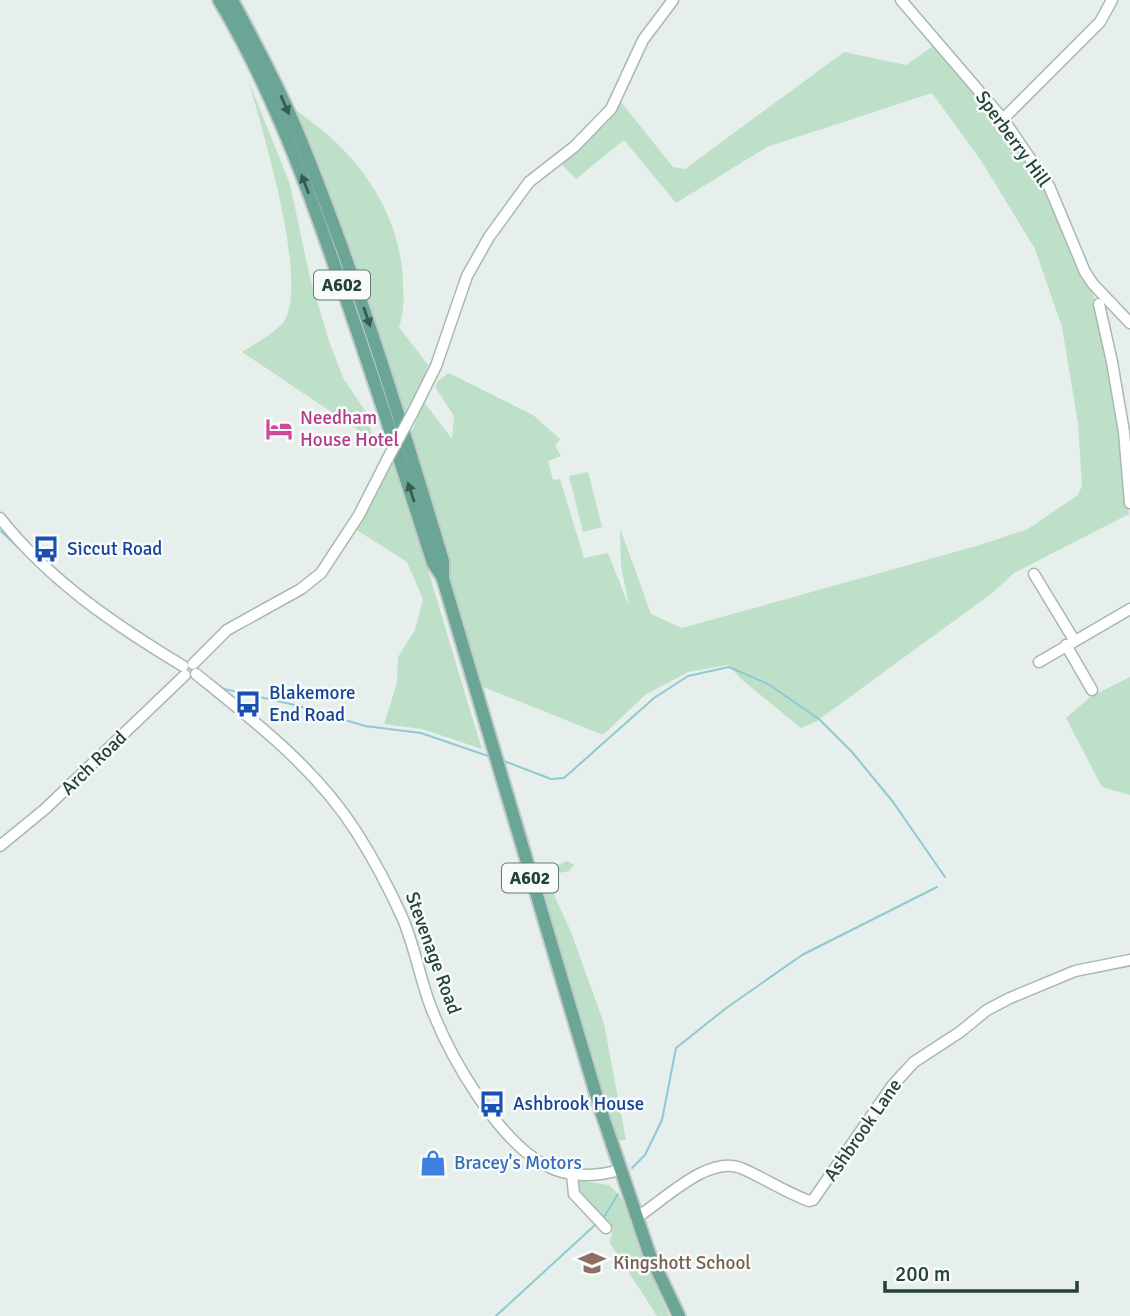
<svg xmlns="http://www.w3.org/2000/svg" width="1130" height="1316" font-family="Signika,sans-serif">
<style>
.green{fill:#bfe0c8}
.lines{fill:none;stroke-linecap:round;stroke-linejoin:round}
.stream{stroke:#8ec9d4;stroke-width:2}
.minor-casing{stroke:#a8b8b2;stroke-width:13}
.major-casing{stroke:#c2cac8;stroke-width:16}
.minor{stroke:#fff;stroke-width:10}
.major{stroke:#6aa596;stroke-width:12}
.minor-bridge-casing{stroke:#a8b8b2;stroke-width:13;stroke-linecap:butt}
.minor-bridge{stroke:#fff;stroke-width:10}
.oneway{fill:#365b51}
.labels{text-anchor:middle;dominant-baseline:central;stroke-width:5;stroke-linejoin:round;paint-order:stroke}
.shield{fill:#f7fbf9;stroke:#637a73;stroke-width:2}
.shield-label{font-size:18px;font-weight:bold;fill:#24423a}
.street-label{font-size:19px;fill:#24423a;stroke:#f7fbf9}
.hotel-label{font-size:19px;fill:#b23c85;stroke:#f7fbf9;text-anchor:start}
.transit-label{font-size:19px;fill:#164399;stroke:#f7fbf9;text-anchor:start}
.shop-label{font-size:19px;fill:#366cbe;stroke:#f7fbf9;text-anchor:start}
.education-label{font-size:19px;fill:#785e54;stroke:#f7fbf9;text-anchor:start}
</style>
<rect width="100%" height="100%" fill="#e6efeb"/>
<!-- green -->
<g class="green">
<path d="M 933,46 C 973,87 1019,139 1046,189 C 1065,221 1083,267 1096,302 L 1123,438 L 1129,514 L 1014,573 L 991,594 L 884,672 L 817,721 L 801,728 L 741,679 L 728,665 L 688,672 L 645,695 L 603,735 L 481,686 L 410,435 L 424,402 L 452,439 L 454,416 L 435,387 L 438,381 L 449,373 L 533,415 L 560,439 L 555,446 L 561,456 L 548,461 L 553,480 L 560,479 L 584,558 L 608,553 L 629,606 L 621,566 L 620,528 L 651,614 L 682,628 L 980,545 L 1028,529 L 1078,495 L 1082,486 L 1078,423 L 1062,327 L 1035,249 L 982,162 L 932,93 L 767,147 L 676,203 L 624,140 L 576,179 L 560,163 L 614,112 L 621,102 L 673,167 L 685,169 L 844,52 L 906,65 Z"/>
<path d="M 249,82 L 290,184 L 310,278 L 329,341 L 343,378 L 368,415 L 373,440 L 242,352 C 254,344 272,335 282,324 C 312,289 261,126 249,82 Z"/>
<path d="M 295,110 C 355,149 402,211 403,285 C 404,300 404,312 399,327 L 428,365 L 422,384 L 404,414 L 327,187 Z"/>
<path d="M 394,459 C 425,556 452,653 482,749 L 422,729 L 384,724 L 397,683 L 398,657 L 415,630 L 423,599 L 407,562 L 355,529 Z"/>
<path d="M 588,472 L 602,527 L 583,532 L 569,476 Z"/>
<path d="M 1130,677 L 1130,795 L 1102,787 L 1066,718 L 1090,697 Z"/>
<path d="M 567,861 L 574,865 L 569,871 L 559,873 L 549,884 L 571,932 L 604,1024 L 626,1140 L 617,1140 L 537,874 Z"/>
<path d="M 582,1181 L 609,1185 L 621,1197 L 669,1316 L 657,1316 L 610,1243 L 613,1228 L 595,1209 L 577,1194 L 576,1184 Z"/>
</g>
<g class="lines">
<!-- stream -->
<g class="stream">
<path d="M 1,531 L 54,582 L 72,596"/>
<path d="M 108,623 L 173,666"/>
<path d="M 220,688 L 295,705 L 365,726 L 421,733 L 488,756"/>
<path d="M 504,761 L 551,779 L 564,778 L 654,698 L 688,676 L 729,667 L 768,684 L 819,719 L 852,752 L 893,802 L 945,877"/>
<path d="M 632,1168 L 645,1155 L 662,1120 L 676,1048 L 725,1009 L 802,955 L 937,887"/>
<path d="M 604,1217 L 618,1194"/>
<path d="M 496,1316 L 595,1225"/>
</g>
<!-- minor casing -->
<g class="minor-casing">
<g id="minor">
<path d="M 901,0 L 1003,119 L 1049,186 L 1085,272 L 1093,284 L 1130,323"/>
<path d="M 1003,119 L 1100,22 L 1112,0"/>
<path d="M 1099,304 L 1112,362 L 1124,432 L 1130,503"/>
<path d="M 413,412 L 436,366 L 467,276 L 489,237 L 529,182 L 574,147 L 611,109 L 643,40 L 673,0"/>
<path d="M 0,518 C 50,581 115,625 183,666"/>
<path d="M 1034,574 L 1074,640"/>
<path d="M 1066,645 L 1092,690"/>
<path d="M 1039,662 L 1130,609"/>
<path d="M 193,664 L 227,630 L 301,589 L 321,573 L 359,515 L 388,458"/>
<path d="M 196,674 C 254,721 316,768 357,833 C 374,860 389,888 402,917 C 414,944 419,974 429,1002 C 448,1054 500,1147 553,1169 C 575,1178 598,1176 620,1170"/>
<path d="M 0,846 L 45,809 L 185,675"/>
<path d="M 572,1174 L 574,1194 L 606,1228"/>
<path d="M 636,1218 C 662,1202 707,1155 741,1168 C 764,1178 785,1192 809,1201 L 813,1200 L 892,1086 L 914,1062 L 960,1032 L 987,1010 L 1010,998 L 1075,971 L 1130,960"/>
</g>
</g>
<!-- major casing -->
<g class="major-casing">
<g id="major">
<path d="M 219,0 C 268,82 303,174 334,264 C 369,363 401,463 433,563 L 443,578"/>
<path d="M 232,0 C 257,47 282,94 302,143 C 357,279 401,420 443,561 L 443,579 L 601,1111 L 649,1253 L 679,1316"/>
</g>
</g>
<!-- minor -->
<use href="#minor" class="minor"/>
<!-- major -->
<use href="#major" class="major"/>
<!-- minor-bridge casing -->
<g class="minor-bridge-casing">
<path id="minor-bridge" d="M 388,458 L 413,412"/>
</g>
<!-- minor-bridge -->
<use href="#minor-bridge" class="minor-bridge"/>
</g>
<!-- one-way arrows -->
<defs><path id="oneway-solid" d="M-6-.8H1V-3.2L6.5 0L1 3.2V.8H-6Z" transform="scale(1.75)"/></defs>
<g class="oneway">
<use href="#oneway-solid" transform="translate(285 105) rotate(66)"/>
<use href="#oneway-solid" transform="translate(305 184) rotate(-111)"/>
<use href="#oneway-solid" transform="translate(367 317) rotate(71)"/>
<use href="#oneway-solid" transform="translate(411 492) rotate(-108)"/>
</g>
<!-- icons -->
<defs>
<g id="hotel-bare" transform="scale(2.1)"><path d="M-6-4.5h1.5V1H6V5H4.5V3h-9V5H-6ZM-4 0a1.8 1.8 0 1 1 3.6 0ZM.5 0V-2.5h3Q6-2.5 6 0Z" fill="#d1479c" stroke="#f7fbf9" stroke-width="2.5" paint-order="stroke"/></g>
<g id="bus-bare" transform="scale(2.1)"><path d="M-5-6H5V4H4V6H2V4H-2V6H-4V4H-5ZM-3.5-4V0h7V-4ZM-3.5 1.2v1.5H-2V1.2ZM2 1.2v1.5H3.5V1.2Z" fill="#1a4fb4" stroke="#f7fbf9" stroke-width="2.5" paint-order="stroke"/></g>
<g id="shop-bare" transform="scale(2.1)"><path d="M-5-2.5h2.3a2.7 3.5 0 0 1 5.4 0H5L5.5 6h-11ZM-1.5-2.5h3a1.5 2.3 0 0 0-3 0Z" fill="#3f7fe0" stroke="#f7fbf9" stroke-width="2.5" paint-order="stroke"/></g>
<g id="school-bare" transform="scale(2.1)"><path d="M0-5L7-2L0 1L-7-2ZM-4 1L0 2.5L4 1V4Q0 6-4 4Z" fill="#8d6e63" stroke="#f7fbf9" stroke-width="2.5" paint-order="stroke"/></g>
</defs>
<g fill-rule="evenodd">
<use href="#hotel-bare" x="279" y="429"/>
<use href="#bus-bare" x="46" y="549"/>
<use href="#bus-bare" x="248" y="704"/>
<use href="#bus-bare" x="492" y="1104"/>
<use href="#shop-bare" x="433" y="1163"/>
<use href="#school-bare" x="592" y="1263"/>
</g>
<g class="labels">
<!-- shield labels -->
<g class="shield">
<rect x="314" y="270.5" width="56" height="29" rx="5"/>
<rect x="502" y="863.5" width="56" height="29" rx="5"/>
</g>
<g class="shield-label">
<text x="342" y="285">A602</text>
<text x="530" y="878">A602</text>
</g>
<!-- street labels -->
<g class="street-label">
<text transform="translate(1013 139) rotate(54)">Sperberry Hill</text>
<text transform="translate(94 763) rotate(-44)">Arch Road</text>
<text transform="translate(433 953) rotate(70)">Stevenage Road</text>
<text transform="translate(863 1130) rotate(-55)">Ashbrook Lane</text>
</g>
<!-- hotel labels -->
<g class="hotel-label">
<text x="300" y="418">Needham<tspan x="300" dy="22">House Hotel</tspan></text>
</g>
<!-- transit labels -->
<g class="transit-label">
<text x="67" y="549">Siccut Road</text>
<text x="269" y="693">Blakemore<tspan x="269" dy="22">End Road</tspan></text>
<text x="513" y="1104">Ashbrook House</text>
</g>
<!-- shop labels -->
<g class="shop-label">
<text x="454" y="1163">Bracey's Motors</text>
</g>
<!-- education labels -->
<g class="education-label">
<text x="613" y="1263">Kingshott School</text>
</g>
</g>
<!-- scale -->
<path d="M885 1281v10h192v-10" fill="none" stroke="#24423a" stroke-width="3.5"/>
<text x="895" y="1281" font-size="21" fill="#24423a" stroke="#f7fbf9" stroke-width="5" paint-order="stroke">200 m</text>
</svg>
